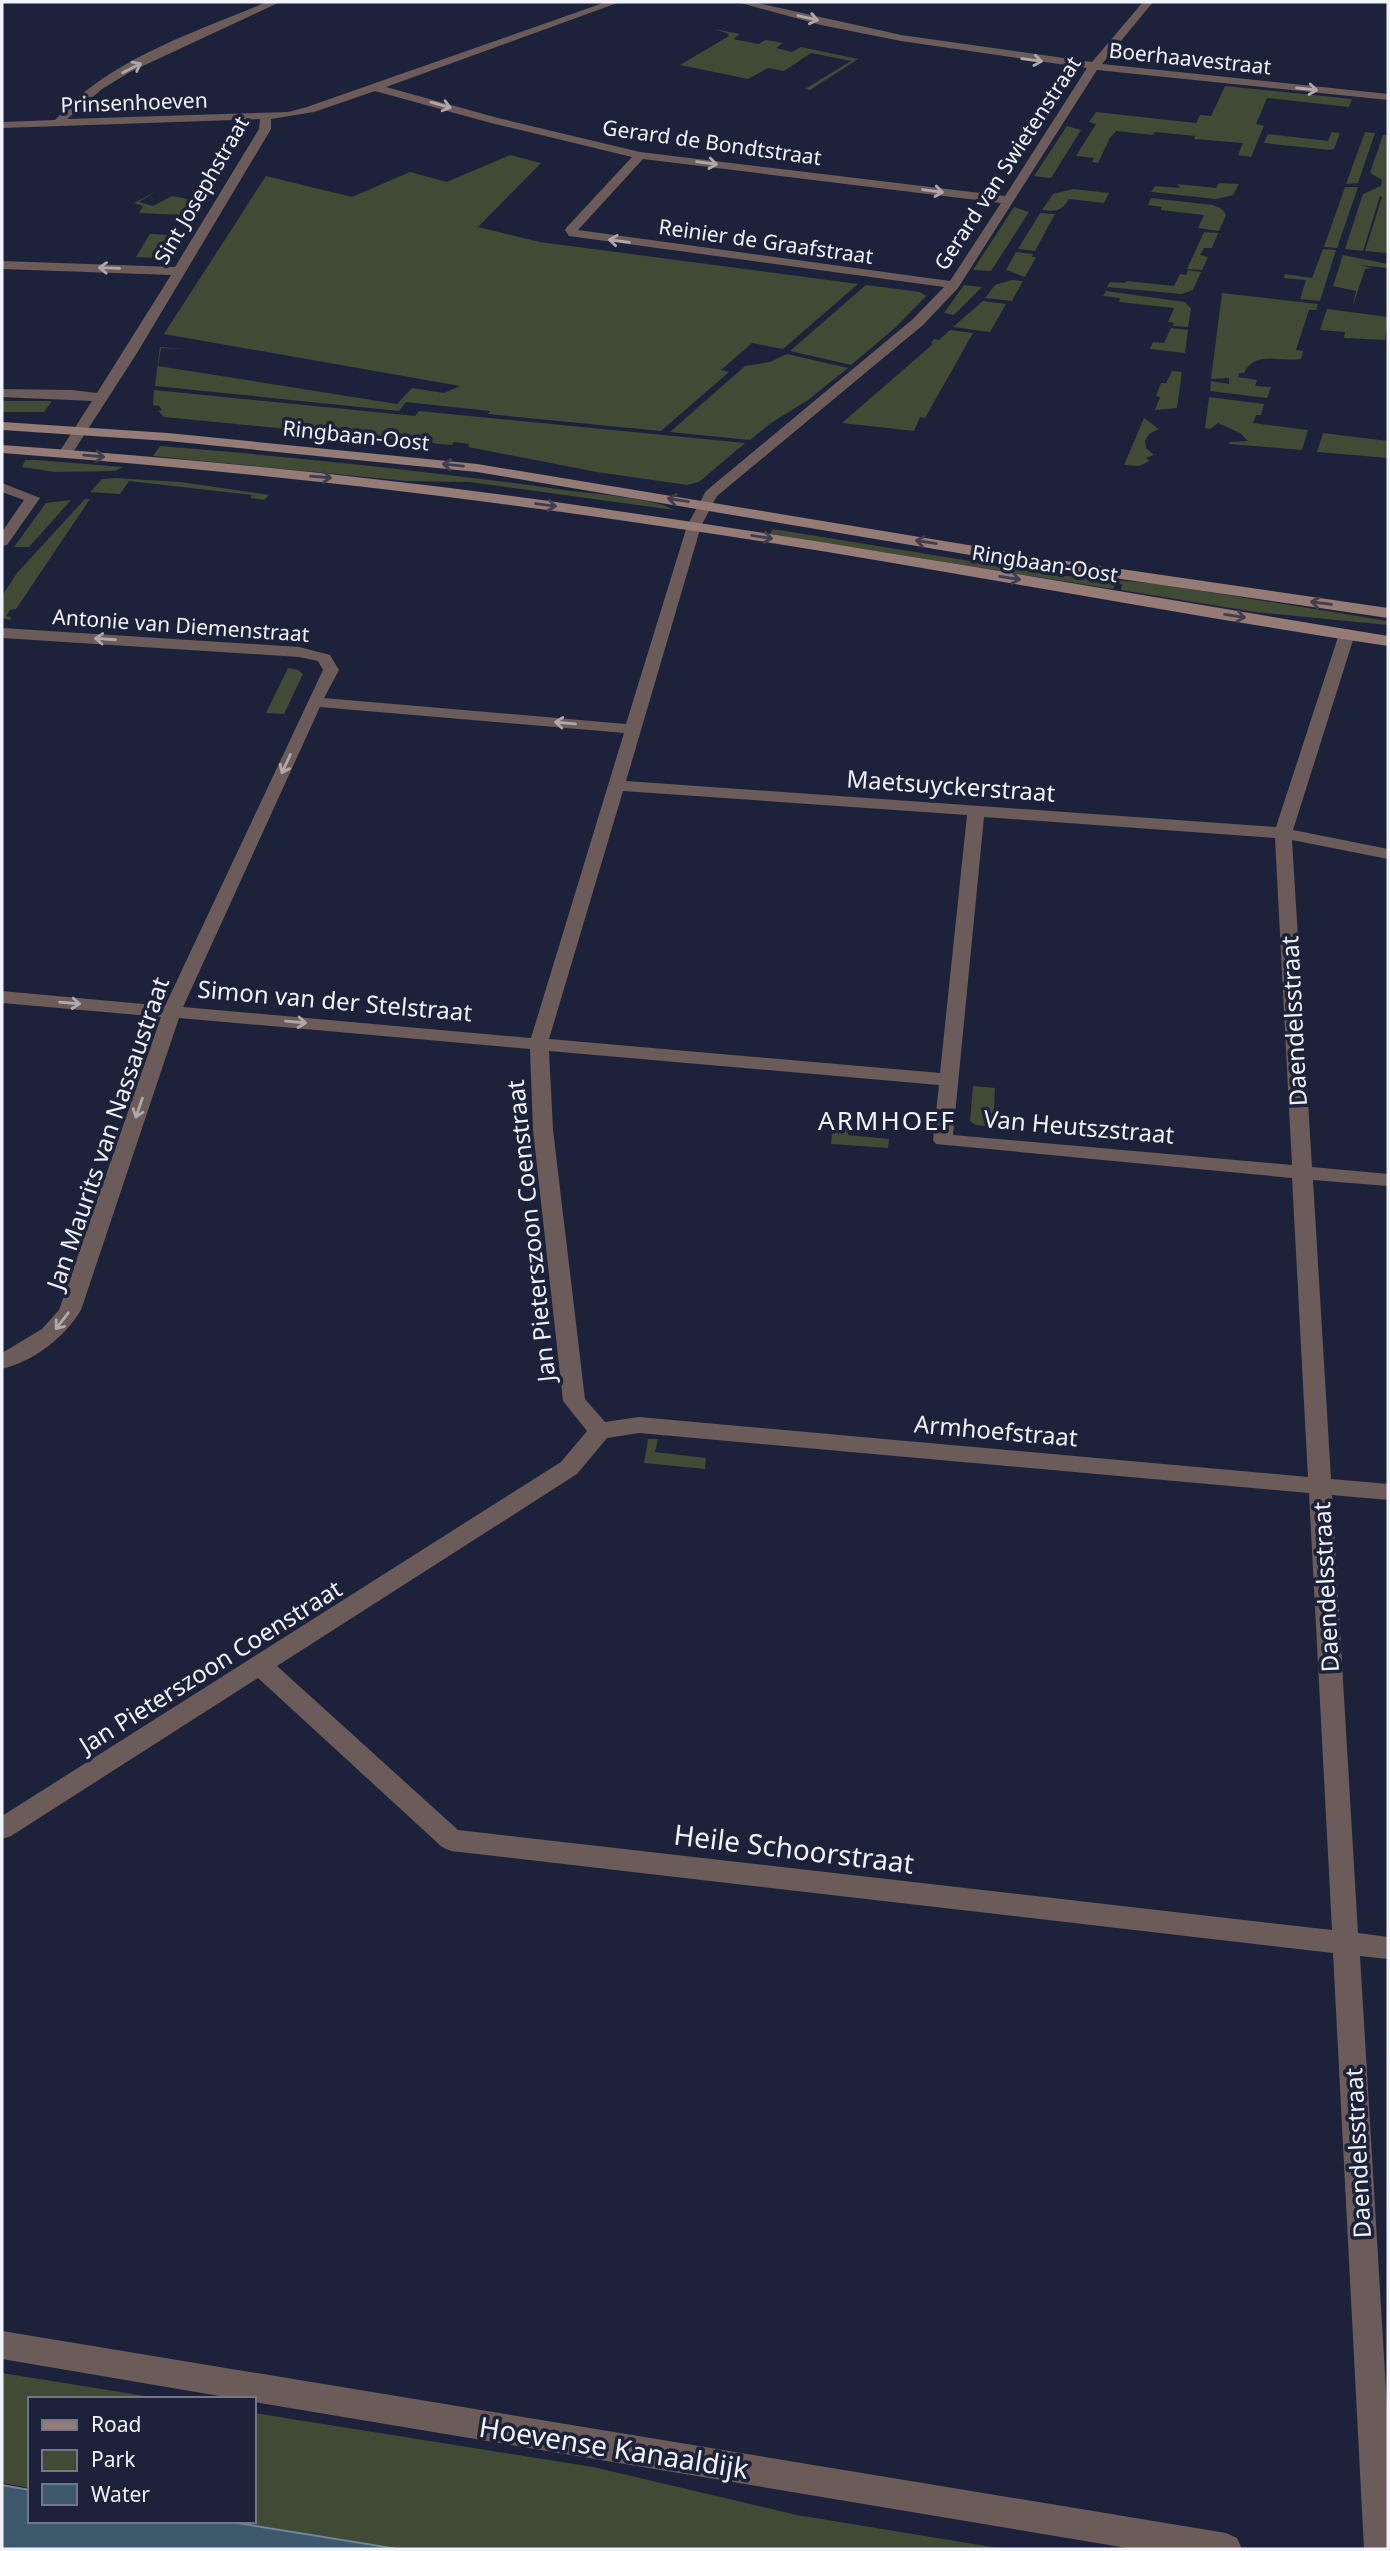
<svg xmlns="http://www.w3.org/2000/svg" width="1390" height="2551" font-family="'Noto Sans',sans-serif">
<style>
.green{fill:#404a35}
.water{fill:#3e586c;stroke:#738698;stroke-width:2}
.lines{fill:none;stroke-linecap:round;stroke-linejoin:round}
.street{fill:#6c5c59;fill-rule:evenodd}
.secondary{fill:#947b76;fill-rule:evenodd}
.oneway{stroke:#aea8ab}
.oneway2{stroke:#413d4d}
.labels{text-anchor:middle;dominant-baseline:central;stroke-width:7;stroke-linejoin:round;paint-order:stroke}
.far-street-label{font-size:21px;fill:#f0f3fd;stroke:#1d223b}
.street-label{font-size:24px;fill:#f0f3fd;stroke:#1d223b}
.neighbourhood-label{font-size:26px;letter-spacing:2px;fill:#f0f3fd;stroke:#1d223b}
.near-street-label{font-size:28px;fill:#f0f3fd;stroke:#1d223b}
</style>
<rect width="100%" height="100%" fill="#1d223b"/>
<!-- green -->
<g class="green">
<path d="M 714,29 L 740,34 L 733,39 L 758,44 L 766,40 L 783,43 L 776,48 L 792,52 L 801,47 L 858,59 L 810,90 L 805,89 L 851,61 L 811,53 L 784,71 L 768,68 L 748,79 L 680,65 L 729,36 L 727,33 Z"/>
<path d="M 1225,86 L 1352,99 L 1349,107 L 1267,98 L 1256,124 L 1264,126 L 1251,157 L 1238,155 L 1243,143 L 1194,139 L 1195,136 L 1155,132 L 1153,135 L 1116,131 L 1110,138 L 1098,163 L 1092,162 L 1094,158 L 1076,156 L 1096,124 L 1089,122 L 1096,112 L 1196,123 L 1200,115 L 1211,116 Z"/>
<path d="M 1067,126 L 1081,130 L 1051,178 L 1034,176 Z"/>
<path d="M 1332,132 L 1340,133 L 1334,149 L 1330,150 L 1264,143 L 1268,134 L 1328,141 Z"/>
<path d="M 1365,132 L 1375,133 L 1358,183 L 1346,184 Z"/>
<path d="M 1383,135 L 1388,135 L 1388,253 L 1365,251 L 1382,197 L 1380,196 L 1363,251 L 1345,249 L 1363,194 L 1381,186 L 1382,180 L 1370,173 Z"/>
<path d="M 510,155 L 541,163 L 478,227 L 540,242 L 858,284 L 783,349 L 752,343 L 721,370 L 729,372 L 661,431 L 488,414 L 490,411 L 406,402 L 399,411 L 155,386 L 160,347 L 185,349 L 161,348 L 158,366 L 397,404 L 412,388 L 444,393 L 460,386 L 164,334 L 266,176 L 352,197 L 410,172 L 447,182 Z"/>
<path d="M 1219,183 L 1239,184 L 1233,195 L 1216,199 L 1151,192 L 1155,186 L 1180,188 L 1177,184 L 1216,188 Z"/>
<path d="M 1345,187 L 1358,187 L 1337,248 L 1324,247 Z"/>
<path d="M 1073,189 L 1109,193 L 1104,203 L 1069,199 C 1061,211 1057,212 1042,210 L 1053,194 Z"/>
<path d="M 157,191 L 139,202 L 153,206 L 172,196 L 193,200 L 184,215 L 139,213 L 143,206 L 134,203 Z"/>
<path d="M 1151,198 L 1213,205 L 1222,209 L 1226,215 L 1219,231 L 1198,228 L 1204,215 L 1161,210 L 1162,207 L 1148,205 Z"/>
<path d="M 1014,207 L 1029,212 L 991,271 L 973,270 Z"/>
<path d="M 1040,213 L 1055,214 L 1035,251 L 1018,249 Z"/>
<path d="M 1204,232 L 1218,233 L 1212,248 L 1204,248 L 1200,255 L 1208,257 L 1202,270 L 1187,269 Z"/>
<path d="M 150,234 L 171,235 L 157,258 L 136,257 Z"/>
<path d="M 1323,249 L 1336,250 L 1320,301 L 1300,299 L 1306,280 L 1284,278 L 1285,274 L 1312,278 Z"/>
<path d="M 1016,252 L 1033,254 L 1032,257 L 1036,257 L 1025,277 L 1006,270 Z"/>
<path d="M 1343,255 L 1388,264 L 1388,268 L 1359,265 L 1372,268 L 1365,269 L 1353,305 L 1356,291 L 1333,286 Z"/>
<path d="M 1188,270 L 1201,272 L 1193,290 L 1182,294 L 1107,287 L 1110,282 L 1125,283 L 1127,281 L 1174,286 L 1180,274 L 1186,275 Z"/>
<path d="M 1011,280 L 1023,281 L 1012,301 L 985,298 L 995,285 Z"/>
<path d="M 866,285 L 920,292 L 926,296 L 896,327 L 851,365 L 790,351 Z"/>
<path d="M 964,285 L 982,287 L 954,315 L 944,313 Z"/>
<path d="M 1106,291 L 1185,302 L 1191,309 L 1188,327 L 1173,326 L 1174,323 L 1168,322 L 1174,308 L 1119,302 L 1120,298 L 1103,296 Z"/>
<path d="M 1222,293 L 1318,304 L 1316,310 L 1309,310 L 1296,350 L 1303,351 L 1301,359 C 1284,363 1255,349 1244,373 L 1239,373 L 1238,377 L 1257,380 L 1255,386 L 1271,387 L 1267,398 L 1210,391 L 1211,381 L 1229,384 L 1229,378 L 1211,379 Z"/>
<path d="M 983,301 L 1006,304 L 990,332 L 953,327 Z"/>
<path d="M 1327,309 L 1388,317 L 1385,340 L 1344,338 L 1345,332 L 1320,330 Z"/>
<path d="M 1171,328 L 1188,330 L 1185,353 L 1150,349 L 1153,342 L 1164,343 Z"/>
<path d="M 950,330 L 973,333 L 925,418 L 920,417 L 914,431 L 842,423 L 933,344 L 931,343 L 934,339 L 939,340 Z"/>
<path d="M 787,354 L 848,368 L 808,400 L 771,423 L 750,440 L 670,432 L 745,366 L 770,362 Z"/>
<path d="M 1172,371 L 1182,372 L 1177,408 L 1155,410 L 1160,397 L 1156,396 L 1161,383 L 1166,383 Z"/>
<path d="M 154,390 L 415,416 L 419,411 L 745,443 L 699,482 L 687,485 L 597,472 L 468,447 L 469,444 L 454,442 L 452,445 L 164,417 L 158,411 L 162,410 L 159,406 L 153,405 Z"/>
<path d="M 1209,397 L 1264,404 L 1261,415 L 1256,415 L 1253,423 L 1308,430 L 1302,450 L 1230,444 L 1229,442 L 1248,441 L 1240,433 L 1218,423 L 1210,429 L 1205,428 Z"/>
<path d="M 2,401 L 52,401 L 44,412 L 2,412 Z"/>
<path d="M 1144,418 L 1159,429 L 1149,434 L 1145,441 L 1146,448 L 1154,455 L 1146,458 L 1150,461 L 1139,466 L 1124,465 Z"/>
<path d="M 1323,433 L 1388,441 L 1388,458 L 1317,452 Z"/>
<path d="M 160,446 C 295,457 430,471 564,490 C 592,494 651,497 674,510 L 469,482 L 407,481 L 153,456 Z"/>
<path d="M 25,460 L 36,460 L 123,467 L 115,471 L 55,472 L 22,467 Z"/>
<path d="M 115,478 L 181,482 L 269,495 L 264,500 L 250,498 L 252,495 L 129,481 L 120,494 L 90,492 L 102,479 Z"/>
<path d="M 85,499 L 90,499 L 16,609 L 10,610 L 6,616 L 11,617 L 10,620 L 2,618 L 2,596 L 17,573 Z"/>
<path d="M 71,500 L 29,547 L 14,547 L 46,503 Z"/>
<path d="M 773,529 L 1056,575 L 1160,584 L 1388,621 L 1388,625 L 1255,612 L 1121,590 L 1122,584 L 1116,583 L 1113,589 L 770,534 Z"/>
<path d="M 288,668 L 298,670 L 303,674 L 284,714 L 266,713 Z"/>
<path d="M 973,1086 L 995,1088 L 993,1127 L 976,1125 L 970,1121 Z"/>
<path d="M 833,1126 L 849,1127 L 848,1135 L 889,1139 L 888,1148 L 831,1144 Z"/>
<path d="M 648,1439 L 658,1439 L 655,1452 L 706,1458 L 705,1469 L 644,1463 Z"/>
<path d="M 2,2373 L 164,2399 L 30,2399 L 30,2488 L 2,2483 Z"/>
<path d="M 254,2413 L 593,2467 L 797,2515 L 1004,2549 L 404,2549 L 229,2521 L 254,2521 Z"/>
</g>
<!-- water -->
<path class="water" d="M 2,2485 L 30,2490 L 30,2521 L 225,2521 L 398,2549 L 2,2549 Z"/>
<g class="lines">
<!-- street -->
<g class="street">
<path d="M 267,2 L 280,2 L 130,72 L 102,89 L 67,119 L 288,112 L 307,107 L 606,2 L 620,2 L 386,87 L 498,118 L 640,152 L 1005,196 L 1087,68 L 901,41 L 821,25 L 737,2 L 753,2 L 901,35 L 1092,62 L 1143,2 L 1153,2 L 1102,64 L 1388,94 L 1388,100 L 1097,70 L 958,288 L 923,325 L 717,496 L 701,526 L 626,781 L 1276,827 L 1339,634 L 1347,629 L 1355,634 L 1293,830 L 1388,849 L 1388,859 L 1292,840 L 1312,1167 L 1388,1174 L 1388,1186 L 1313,1180 L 1331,1479 L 1388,1484 L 1388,1500 L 1332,1495 L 1358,1933 L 1388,1937 L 1388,1959 L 1360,1956 L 1388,2424 L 1388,2549 L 1364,2549 L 1333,1953 L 451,1851 L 442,1847 L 258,1678 L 11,1836 L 2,1839 L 2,1816 L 561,1462 L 587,1431 L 563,1401 L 533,1130 L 530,1049 L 179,1018 L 81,1310 C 64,1338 34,1361 2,1369 L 2,1353 L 42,1329 L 59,1310 L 161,1017 L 2,1003 L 2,991 L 165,1006 L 323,670 L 318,661 L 299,657 L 2,638 L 2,628 L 299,647 L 330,655 L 339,670 L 324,698 L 626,724 L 687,526 L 706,491 L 913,319 L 944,287 L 569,236 L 565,230 L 567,227 L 632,157 L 491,123 L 375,91 L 314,112 L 271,119 L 271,129 L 137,353 L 70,457 L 60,457 L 58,454 L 92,401 L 2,397 L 2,389 L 72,390 L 97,393 L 171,275 L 2,269 L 2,261 L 175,267 L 259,129 L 260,119 L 2,128 L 2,122 L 55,120 C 109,59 194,33 267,2 ZM 643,159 L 1001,203 L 950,281 L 578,230 ZM 320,707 L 624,733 L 531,1038 L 183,1007 ZM 623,791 L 967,815 L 940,1073 L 549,1039 ZM 984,817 L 1275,838 L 1292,1165 L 953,1135 ZM 549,1051 L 939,1085 L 933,1140 L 936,1144 L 1292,1178 L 1308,1477 L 639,1417 L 605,1422 L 585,1399 L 553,1130 ZM 639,1433 L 1309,1493 L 1332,1930 L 458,1830 L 277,1666 L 577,1474 L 607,1438 Z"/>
<path d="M 2,483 L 40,498 L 7,545 L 2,546 L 2,532 L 24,500 L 2,492 Z"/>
<path d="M 2,2331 L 1226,2533 L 1237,2538 L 1242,2549 L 1133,2549 L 254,2402 L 254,2399 L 237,2399 L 2,2359 Z"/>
</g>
<!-- secondary -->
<g class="secondary">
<path d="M 2,422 L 168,433 L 477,464 L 1059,560 L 1388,608 L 1388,618 L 1059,570 L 477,472 L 168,441 L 2,430 Z"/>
<path d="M 2,445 C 196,459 390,478 583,506 C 852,544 1120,592 1388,636 L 1388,646 C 1156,611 926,566 694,531 C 464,496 234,470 2,453 Z"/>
</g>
</g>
<!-- one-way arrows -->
<defs><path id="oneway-shaft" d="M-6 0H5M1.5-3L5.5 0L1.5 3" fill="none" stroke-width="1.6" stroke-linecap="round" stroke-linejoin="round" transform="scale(1.75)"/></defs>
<g class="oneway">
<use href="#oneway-shaft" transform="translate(808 18) rotate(13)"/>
<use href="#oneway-shaft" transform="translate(1032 60) rotate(8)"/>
<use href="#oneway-shaft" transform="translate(132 68) rotate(-27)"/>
<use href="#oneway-shaft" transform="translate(1307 89) rotate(6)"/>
<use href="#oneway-shaft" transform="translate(441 105) rotate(16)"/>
<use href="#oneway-shaft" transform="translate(707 163) rotate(7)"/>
<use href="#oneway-shaft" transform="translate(933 191) rotate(7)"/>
<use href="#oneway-shaft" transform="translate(619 241) rotate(-172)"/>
<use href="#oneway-shaft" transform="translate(109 268) rotate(-178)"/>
<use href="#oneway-shaft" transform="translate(105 639) rotate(-176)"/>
<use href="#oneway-shaft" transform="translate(565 723) rotate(-175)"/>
<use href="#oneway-shaft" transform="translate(286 764) rotate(115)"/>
<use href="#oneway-shaft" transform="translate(70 1003) rotate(5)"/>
<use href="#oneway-shaft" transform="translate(296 1022) rotate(5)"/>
<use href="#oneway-shaft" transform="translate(139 1108) rotate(109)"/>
<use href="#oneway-shaft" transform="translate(62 1321) rotate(128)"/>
</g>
<g class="oneway2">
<use href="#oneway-shaft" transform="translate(94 456) rotate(5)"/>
<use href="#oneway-shaft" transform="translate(453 465) rotate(-174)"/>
<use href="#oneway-shaft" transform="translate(321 477) rotate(5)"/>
<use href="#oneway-shaft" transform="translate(678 500) rotate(-171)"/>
<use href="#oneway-shaft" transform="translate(546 505) rotate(8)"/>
<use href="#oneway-shaft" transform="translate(762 537) rotate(9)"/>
<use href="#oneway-shaft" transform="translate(926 542) rotate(-171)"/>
<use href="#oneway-shaft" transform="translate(1010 578) rotate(9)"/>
<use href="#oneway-shaft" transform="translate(1321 603) rotate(-172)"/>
<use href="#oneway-shaft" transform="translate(1235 616) rotate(9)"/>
</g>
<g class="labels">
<!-- far-street labels -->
<g class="far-street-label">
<text transform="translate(1190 58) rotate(6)">Boerhaavestraat</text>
<text transform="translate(134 102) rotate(-2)">Prinsenhoeven</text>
<text transform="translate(712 142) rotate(8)">Gerard de Bondtstraat</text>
<text transform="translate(1007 163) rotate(-57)">Gerard van Swietenstraat</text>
<text transform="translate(201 190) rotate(-60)">Sint Josephstraat</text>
<text transform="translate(766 241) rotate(8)">Reinier de Graafstraat</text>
<text transform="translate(356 435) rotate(6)">Ringbaan-Oost</text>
<text transform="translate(1045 563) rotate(9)">Ringbaan-Oost</text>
<text transform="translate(181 625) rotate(4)">Antonie van Diemenstraat</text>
</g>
<!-- street labels -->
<g class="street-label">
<text transform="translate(951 785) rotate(4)">Maetsuyckerstraat</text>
<text transform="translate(335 1000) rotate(5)">Simon van der Stelstraat</text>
<text transform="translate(1293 1021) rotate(-93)">Daendelsstraat</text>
<text transform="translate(1079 1126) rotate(5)">Van Heutszstraat</text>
<text transform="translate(107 1133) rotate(-71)">Jan Maurits van Nassaustraat</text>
<text transform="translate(530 1231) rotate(-96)">Jan Pieterszoon Coenstraat</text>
<text transform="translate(996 1430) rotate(5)">Armhoefstraat</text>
<text transform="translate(1325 1587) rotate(-93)">Daendelsstraat</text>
<text transform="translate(210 1666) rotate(-32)">Jan Pieterszoon Coenstraat</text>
<text transform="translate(1357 2153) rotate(-93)">Daendelsstraat</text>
</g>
<!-- neighbourhood labels -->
<g class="neighbourhood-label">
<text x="887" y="1120">ARMHOEF</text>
</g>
<!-- near-street labels -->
<g class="near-street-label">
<text transform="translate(794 1848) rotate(7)">Heile Schoorstraat</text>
<text transform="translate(614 2447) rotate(9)">Hoevense Kanaaldijk</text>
</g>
</g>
<!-- border -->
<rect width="1390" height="2551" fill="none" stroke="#f0f3fd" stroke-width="7"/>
<!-- legend -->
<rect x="28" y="2397" width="228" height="126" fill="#1d223b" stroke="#717689" stroke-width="2"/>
<rect x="42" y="2420" width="35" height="10" fill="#947b76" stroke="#717689" stroke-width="2"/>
<text x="91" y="2432" font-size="21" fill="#f0f3fd">Road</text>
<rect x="42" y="2450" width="35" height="21" fill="#404a35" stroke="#717689" stroke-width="2"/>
<text x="91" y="2467" font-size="21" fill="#f0f3fd">Park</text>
<rect x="42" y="2484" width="35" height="21" fill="#3e586c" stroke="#717689" stroke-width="2"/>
<text x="91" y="2502" font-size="21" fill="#f0f3fd">Water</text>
</svg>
